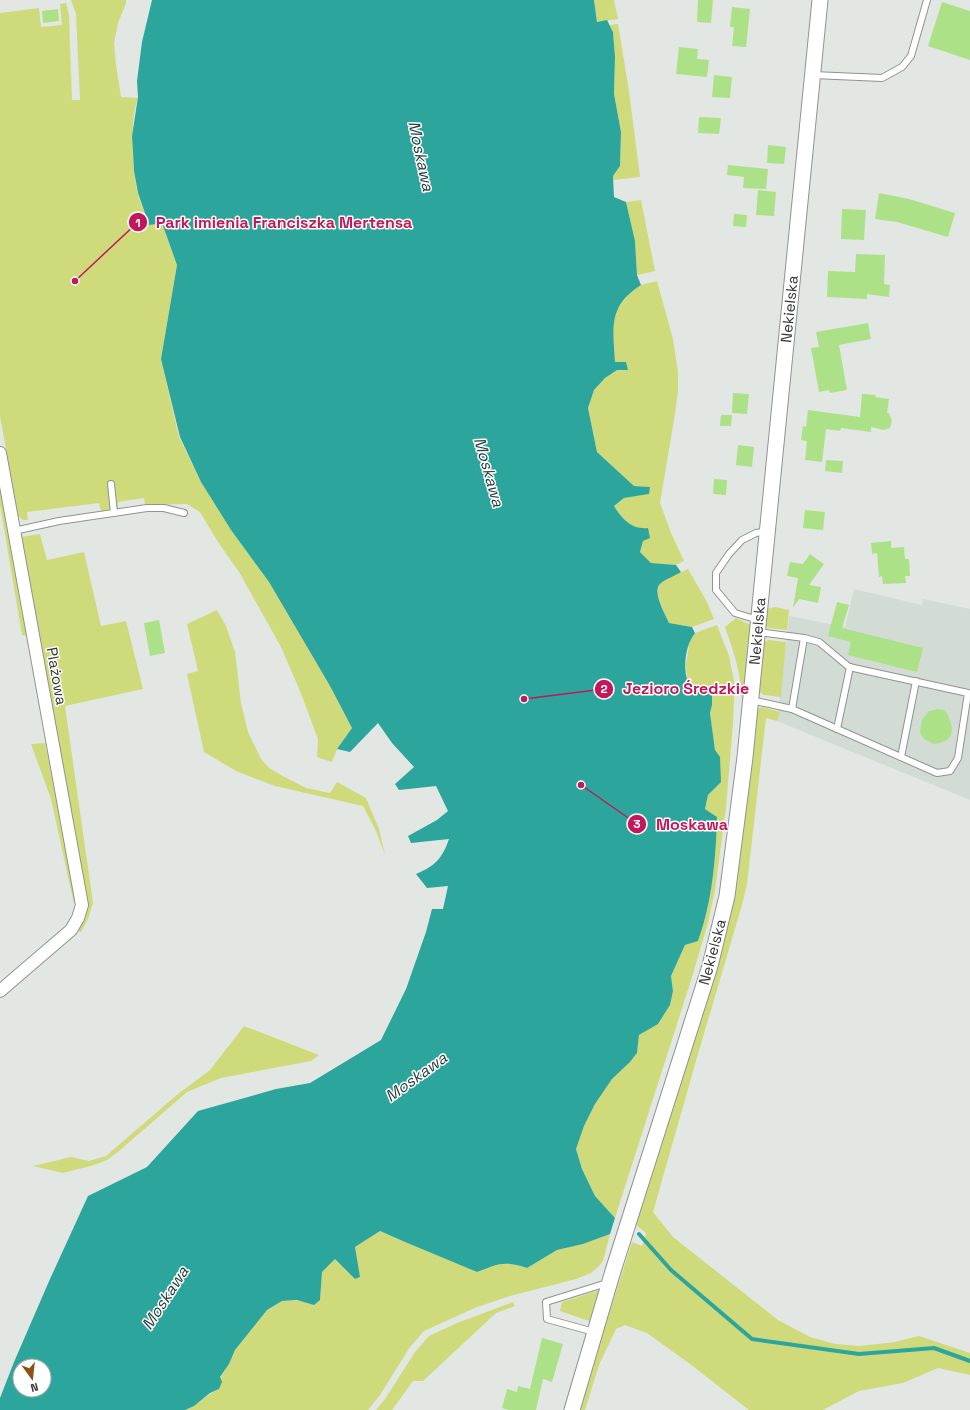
<svg xmlns="http://www.w3.org/2000/svg" width="970" height="1410" font-family="'Space Grotesk',sans-serif">
<style>
.built{fill:#d2dcd4}
.green{fill:#cfda7b}
.water{fill:#2ca59d;fill-rule:evenodd}
.lines{fill:none;stroke-linecap:round;stroke-linejoin:round}
.stream{stroke:#2ca59d;stroke-width:4}
.building{fill:#ade187}
.service-casing{stroke:#909391;stroke-width:8}
.minor-casing{stroke:#909391;stroke-width:14}
.tertiary-casing{stroke:#909391;stroke-width:17}
.service{stroke:#fff;stroke-width:6}
.minor{stroke:#fff;stroke-width:12}
.tertiary{stroke:#fff;stroke-width:15}
.labels{text-anchor:middle;dominant-baseline:central;stroke-width:3;stroke-linejoin:round;paint-order:stroke}
.street-label{font-size:15px;fill:#323332;stroke:#fff}
.water-label{font-size:16px;font-style:italic;fill:#243e3b;stroke:#fff}
.leader{fill:none;stroke:#c2185b;stroke-width:1.5}
.callout-dot{fill:#c2185b;stroke:#fff;stroke-width:1.5}
.mark-label{font-size:12px;text-anchor:middle;font-weight:bold;fill:#fff}
.callout-label{font-size:16px;text-anchor:middle;font-weight:bold;fill:#c2185b;stroke:#fff;stroke-width:3;stroke-linejoin:round;paint-order:stroke}
</style>
<rect width="100%" height="100%" fill="#e3e7e4"/>
<!-- built -->
<path class="built" d="M 854,589 L 922,605 L 923,599 L 970,609 L 970,800 L 777,721 L 789,616 L 845,627 Z"/>
<!-- green -->
<g class="green">
<path d="M 71,0 L 126,0 L 126,3 L 118,23 L 114,43 L 116,64 L 121,97 L 138,98 C 129,122 132,174 139,198 C 142,207 146,216 149,224 L 162,223 L 177,265 L 161,359 L 179,437 L 201,482 L 231,530 L 269,582 L 330,686 L 352,728 L 337,749 L 332,762 L 317,757 L 318,739 L 300,691 L 280,645 L 239,572 L 218,542 L 200,512 L 187,504 L 145,505 L 144,498 L 118,502 L 118,508 L 101,511 L 99,503 L 27,512 L 28,520 L 23,520 L 18,516 L 0,416 L 0,13 L 39,8 L 41,27 L 62,25 L 60,4 L 66,3 L 69,15 L 72,100 L 80,100 L 76,14 Z"/>
<path d="M 594,0 L 614,0 L 618,19 L 597,22 Z"/>
<path d="M 618,24 L 629,91 L 640,177 L 613,180 L 613,176 L 620,166 L 621,132 L 614,94 L 615,57 L 613,32 L 610,25 Z"/>
<path d="M 641,200 L 655,271 L 637,275 L 635,241 L 626,202 Z"/>
<path d="M 657,281 L 673,339 L 678,372 L 678,391 L 675,414 L 660,503 L 671,533 L 684,561 L 676,565 L 651,563 L 640,552 L 643,541 L 641,529 C 628,525 621,517 614,506 L 624,498 L 649,494 L 650,487 L 634,486 L 597,452 L 588,408 L 594,390 L 605,378 L 617,370 L 628,370 L 615,363 L 613,327 L 616,311 L 630,292 L 641,285 Z"/>
<path d="M 0,484 L 28,636 L 22,635 L 0,505 Z"/>
<path d="M 40,534 L 47,560 L 84,552 L 101,626 L 126,621 L 143,689 L 65,706 L 93,903 L 88,919 L 81,932 L 77,930 L 87,903 L 21,537 Z"/>
<path d="M 688,569 L 707,602 L 714,619 L 692,627 L 669,623 C 665,614 653,593 660,584 C 664,579 682,572 688,569 Z"/>
<path d="M 775,607 L 789,610 L 787,630 L 769,628 L 764,626 L 767,609 Z"/>
<path d="M 217,610 L 226,626 L 235,652 L 241,703 L 248,732 L 261,759 L 269,768 L 281,775 L 306,788 L 330,793 L 337,782 L 366,798 L 379,829 L 385,855 L 376,831 L 363,806 L 275,786 L 236,771 L 204,752 L 187,674 L 198,671 L 187,624 Z"/>
<path d="M 736,618 L 751,625 L 742,704 C 742,676 734,653 725,627 Z"/>
<path d="M 717,625 L 729,656 L 734,681 L 734,700 L 733,723 L 726,808 L 715,890 L 708,923 L 692,977 L 615,1218 L 595,1196 L 582,1169 L 576,1149 L 584,1126 L 595,1104 L 612,1079 L 630,1062 L 637,1053 L 639,1035 L 658,1024 L 670,1005 L 673,991 L 671,976 L 685,945 L 698,941 C 712,903 716,858 717,817 L 705,809 L 708,795 L 721,782 L 715,750 L 710,713 L 712,705 L 712,689 L 695,692 L 687,679 L 686,664 L 690,639 L 695,633 Z"/>
<path d="M 769,640 L 786,642 L 781,697 L 764,695 L 757,690 L 762,643 Z"/>
<path d="M 762,707 L 780,712 L 777,721 L 766,718 L 747,884 L 742,905 L 698,1054 L 653,1212 L 673,1237 L 778,1320 L 810,1337 L 835,1344 L 859,1346 L 895,1342 L 919,1336 L 970,1353 L 970,1375 L 938,1368 L 903,1383 L 859,1391 L 823,1410 L 749,1410 L 690,1364 L 647,1333 L 625,1325 L 616,1329 L 599,1365 L 585,1410 L 577,1410 L 593,1354 L 608,1317 L 632,1242 L 642,1246 L 646,1233 L 636,1225 L 640,1208 L 729,920 L 737,885 L 754,714 L 757,709 Z"/>
<path d="M 45,743 L 75,889 L 74,904 L 51,799 L 31,744 Z"/>
<path d="M 244,1026 L 319,1055 L 311,1061 L 221,1078 L 187,1092 L 119,1151 L 107,1160 L 94,1165 L 63,1173 L 33,1166 L 71,1157 L 89,1161 L 106,1156 L 178,1094 L 210,1070 Z"/>
<path d="M 380,1231 L 405,1242 L 477,1272 C 498,1264 504,1260 527,1268 L 557,1250 L 583,1244 L 610,1234 L 603,1261 L 598,1267 L 591,1273 L 576,1279 L 510,1296 L 477,1307 L 424,1331 L 410,1347 L 380,1395 L 368,1410 L 185,1410 C 197,1405 207,1395 219,1389 L 220,1378 L 229,1364 L 235,1350 L 267,1310 L 282,1301 L 320,1300 L 322,1272 L 335,1259 L 355,1279 L 359,1277 L 355,1247 Z"/>
<path d="M 603,1289 L 592,1322 L 560,1311 L 562,1302 Z"/>
<path d="M 513,1302 L 515,1306 L 496,1313 L 423,1381 L 413,1381 L 392,1410 L 376,1410 L 385,1399 L 415,1352 L 429,1336 L 457,1323 Z"/>
</g>
<!-- water -->
<path class="water" d="M 152,0 L 594,0 L 597,22 L 607,20 L 613,32 L 615,57 L 614,94 L 621,132 L 620,166 L 613,176 L 614,197 L 626,202 L 635,241 L 637,275 L 641,285 C 608,306 613,327 615,362 L 626,362 L 628,370 L 617,370 L 605,378 L 594,390 L 588,408 L 597,452 L 634,486 L 650,487 L 649,494 L 624,498 L 614,506 C 622,519 632,530 648,528 L 650,538 L 643,541 L 640,552 L 651,563 L 676,565 L 681,572 C 675,576 665,579 660,584 C 652,592 665,614 669,623 L 692,627 L 695,633 C 686,644 683,665 687,679 C 689,683 693,688 695,692 L 712,689 L 712,705 L 710,713 L 715,750 L 720,757 L 721,782 L 708,795 L 705,809 L 717,817 C 716,858 712,903 698,941 L 685,945 L 671,976 L 673,991 L 670,1005 L 658,1024 L 639,1035 L 637,1053 L 630,1062 L 612,1079 L 595,1104 L 584,1126 L 576,1149 L 582,1169 L 595,1196 L 615,1218 L 610,1234 L 583,1244 L 557,1250 L 527,1268 C 504,1260 498,1264 477,1272 L 405,1242 L 380,1231 L 355,1247 L 360,1277 L 355,1279 L 335,1259 L 322,1272 L 320,1300 L 314,1305 L 297,1300 L 282,1301 L 267,1310 L 235,1350 L 229,1364 L 220,1377 L 222,1382 L 219,1389 L 210,1393 L 194,1406 L 185,1410 L 0,1410 L 0,1398 L 14,1362 L 50,1279 L 88,1196 L 147,1167 L 198,1111 L 276,1089 L 310,1083 L 381,1040 L 406,989 L 426,932 L 432,909 L 443,909 L 448,886 L 427,888 L 416,874 C 435,866 442,859 449,839 L 411,843 L 408,836 L 437,820 L 448,811 L 436,786 L 399,790 L 395,784 L 414,767 L 392,743 L 378,723 L 350,752 L 337,749 L 352,728 L 330,686 L 269,582 L 231,530 L 201,482 L 180,437 L 161,359 L 177,265 L 162,223 L 149,225 L 138,193 L 134,171 L 132,136 L 138,97 L 137,81 L 142,42 ZM 20,1366 L 44,1366 L 44,1390 L 20,1390 Z"/>
<g class="lines">
<!-- stream -->
<path class="stream" d="M 639,1234 L 671,1270 L 752,1339 L 859,1354 L 934,1348 L 970,1361"/>
</g>
<!-- building -->
<g class="building">
<path d="M 698,0 L 713,0 L 711,23 L 697,22 Z"/>
<path d="M 942,2 L 970,11 L 970,60 L 928,46 Z"/>
<path d="M 732,7 L 750,9 L 746,47 L 732,46 L 734,27 L 730,27 Z"/>
<path d="M 58,9 L 59,21 L 43,23 L 42,11 Z"/>
<path d="M 679,47 L 698,49 L 697,59 L 709,60 L 707,77 L 676,74 Z"/>
<path d="M 714,75 L 732,77 L 730,98 L 712,97 Z"/>
<path d="M 699,117 L 721,118 L 719,134 L 698,133 Z"/>
<path d="M 768,145 L 786,147 L 784,164 L 767,163 Z"/>
<path d="M 728,165 L 768,169 L 766,189 L 743,188 L 744,177 L 727,175 Z"/>
<path d="M 758,190 L 776,192 L 774,216 L 756,215 Z"/>
<path d="M 879,193 L 909,199 L 955,213 L 948,237 L 897,222 L 875,219 Z"/>
<path d="M 842,209 L 866,210 L 864,240 L 841,239 Z"/>
<path d="M 734,214 L 747,215 L 746,227 L 733,226 Z"/>
<path d="M 856,254 L 885,255 L 884,284 L 890,285 L 889,297 L 867,294 L 867,299 L 827,297 L 828,271 L 855,272 Z"/>
<path d="M 868,323 L 871,339 L 839,345 L 847,390 L 830,393 L 829,390 L 819,392 L 811,348 L 819,347 L 816,332 Z"/>
<path d="M 733,393 L 749,394 L 747,414 L 732,413 Z"/>
<path d="M 862,394 L 876,395 L 875,397 L 889,399 L 887,413 L 889,413 L 892,421 L 890,428 L 884,430 L 871,427 L 871,432 L 841,428 L 840,431 L 826,429 L 822,462 L 805,460 L 807,441 L 801,440 L 803,426 L 806,427 L 808,410 L 860,417 Z"/>
<path d="M 721,415 L 732,415 L 731,426 L 720,426 Z"/>
<path d="M 738,445 L 754,447 L 752,467 L 736,465 Z"/>
<path d="M 826,460 L 843,461 L 842,473 L 825,471 Z"/>
<path d="M 714,479 L 727,480 L 726,495 L 713,494 Z"/>
<path d="M 805,510 L 825,512 L 823,530 L 803,528 Z"/>
<path d="M 891,541 L 891,548 L 904,547 L 905,559 L 909,559 L 910,576 L 905,576 L 906,583 L 883,584 L 882,576 L 879,577 L 877,553 L 872,554 L 871,543 Z"/>
<path d="M 810,554 L 824,564 L 809,585 L 821,587 L 818,603 L 799,599 L 793,608 L 798,578 L 787,576 L 790,562 L 803,564 Z"/>
<path d="M 837,602 L 849,605 L 842,628 L 923,648 L 917,672 L 848,655 L 851,642 L 828,636 Z"/>
<path d="M 159,620 L 165,653 L 150,656 L 144,623 Z"/>
<path d="M 938,709 L 945,710 L 948,715 L 952,727 L 952,731 L 950,737 L 945,741 L 940,743 L 934,744 L 924,739 L 920,732 L 921,725 L 922,720 L 929,711 Z"/>
<path d="M 542,1338 L 563,1344 L 552,1382 L 543,1379 L 536,1410 L 509,1410 L 502,1408 L 507,1389 L 517,1392 L 518,1386 L 530,1389 Z"/>
</g>
<g class="lines">
<!-- service casing -->
<g class="service-casing">
<g id="service">
<path d="M 813,75 L 882,78 L 902,67 L 911,56 L 927,0"/>
<path d="M 111,484 L 114,513"/>
<path d="M 14,531 L 59,521 L 147,508 L 164,508 L 184,513"/>
<path d="M 758,620 L 735,613 L 716,590 L 716,573 L 729,554 L 742,540 L 756,533 L 767,531"/>
<path d="M 751,700 L 792,709 L 937,773 L 950,771 L 958,758 L 968,693 L 849,667 L 819,642 L 804,638 L 758,632"/>
<path d="M 792,709 L 804,638"/>
<path d="M 837,729 L 850,667"/>
<path d="M 901,757 L 916,681"/>
<path d="M 594,1332 L 547,1319 L 546,1302 L 607,1283"/>
</g>
</g>
<!-- minor casing -->
<g class="minor-casing">
<path id="minor" d="M 0,453 L 82,905 L 78,918 L 71,930 L 0,991"/>
</g>
<!-- tertiary casing -->
<g class="tertiary-casing">
<path id="tertiary" d="M 572,1410 L 613,1271 L 710,966 L 727,896 L 745,757 L 820,0"/>
</g>
<!-- service -->
<use href="#service" class="service"/>
<!-- minor -->
<use href="#minor" class="minor"/>
<!-- tertiary -->
<use href="#tertiary" class="tertiary"/>
</g>
<g class="labels">
<!-- street labels -->
<g class="street-label">
<text transform="translate(789 309) rotate(-84)">Nekielska</text>
<text transform="translate(757 631) rotate(-85)">Nekielska</text>
<text transform="translate(57 676) rotate(80)">Plażowa</text>
<text transform="translate(712 952) rotate(-75)">Nekielska</text>
</g>
<!-- water labels -->
<g class="water-label">
<text transform="translate(421 156) rotate(78)">Moskawa</text>
<text transform="translate(489 472) rotate(74)">Moskawa</text>
<text transform="translate(416 1077) rotate(-36)">Moskawa</text>
<text transform="translate(165 1298) rotate(-57)">Moskawa</text>
</g>
</g>
<!-- callouts -->
<path class="leader" d="M75 281L138 222M524 699L604 689M581 785L637 824"/>
<g class="callout-dot">
<circle cx="75" cy="281" r="4"/>
<circle cx="524" cy="699" r="4"/>
<circle cx="581" cy="785" r="4"/>
<circle cx="138" cy="222" r="10"/>
<circle cx="604" cy="689" r="10"/>
<circle cx="637" cy="824" r="10"/>
</g>
<g class="mark-label">
<text x="138" y="227">1</text>
<text x="604" y="693">2</text>
<text x="637" y="828">3</text>
</g>
<g class="callout-label">
<text x="284" y="228">Park imienia Franciszka Mertensa</text>
<text x="686" y="694">Jezioro Średzkie</text>
<text x="692" y="830">Moskawa</text>
</g>
<!-- north arrow -->
<g transform="translate(32 1378) rotate(165)"><circle r="19" fill="#ffffff" stroke="#adadad"/>
<path d="M0-3L7 15L0 10L-7 15Z" fill="#8f5016"/>
<text y="-6" font-size="11" font-weight="bold" text-anchor="middle" fill="#323332">N</text>
</g>
</svg>
